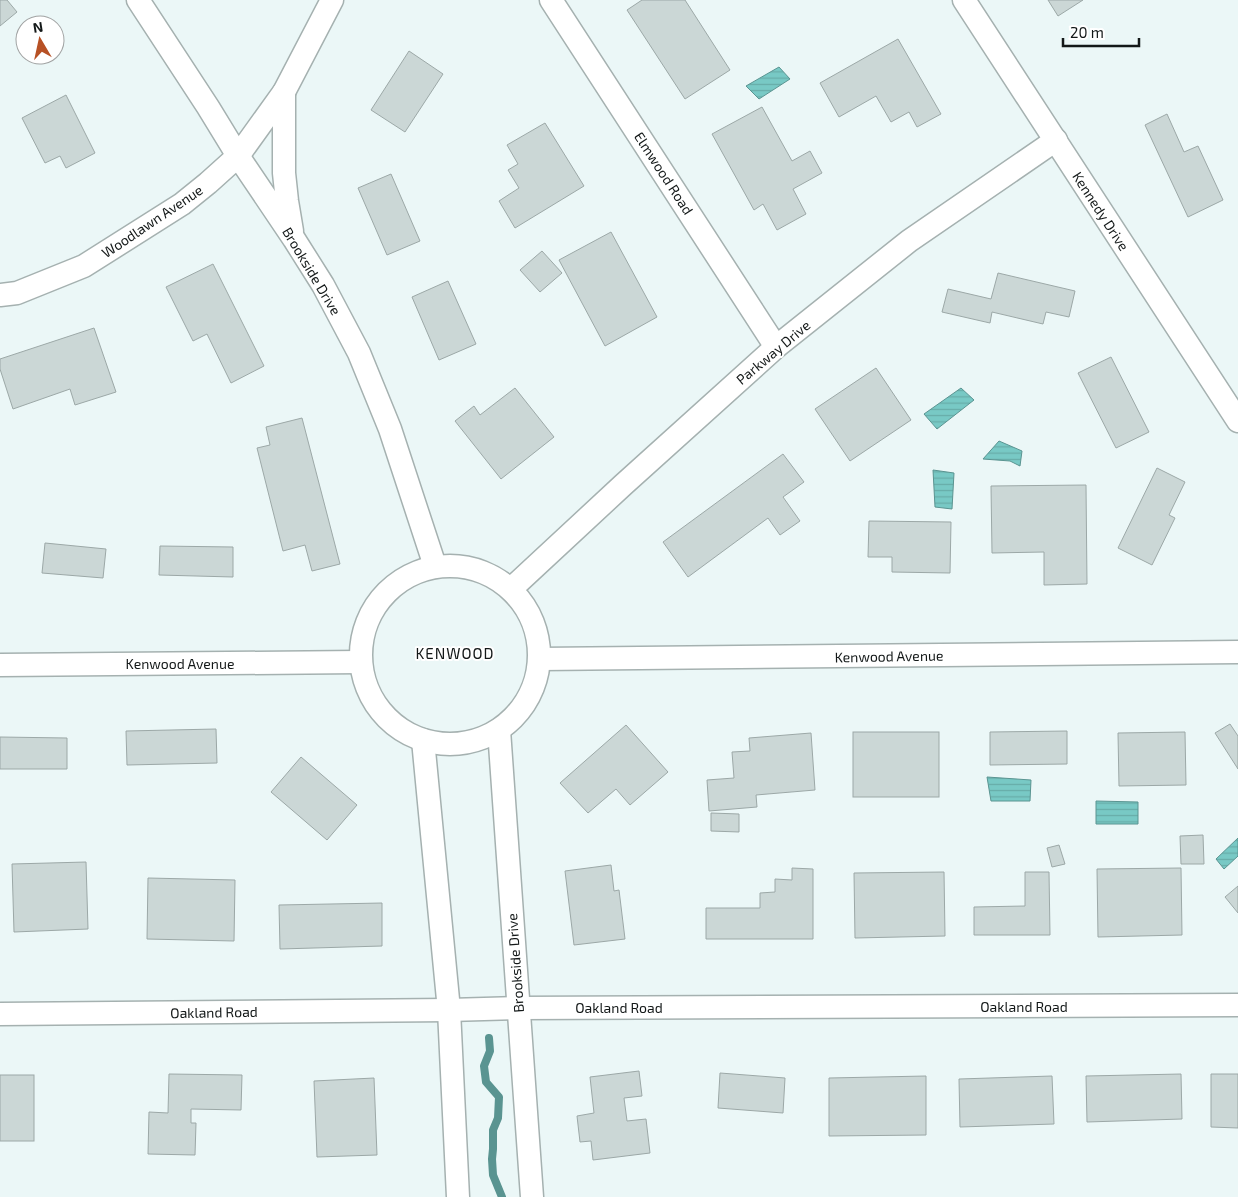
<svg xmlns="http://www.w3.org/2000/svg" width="1238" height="1197" font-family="'Exo 2',sans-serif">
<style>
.water{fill:url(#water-rules);stroke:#5a9491}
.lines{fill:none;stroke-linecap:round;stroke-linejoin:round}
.stream{stroke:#5a9491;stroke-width:8}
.building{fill:#cbd7d6;stroke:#9ca8a7}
.street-casing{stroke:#a5b1b0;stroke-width:25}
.street{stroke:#fff;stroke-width:22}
.labels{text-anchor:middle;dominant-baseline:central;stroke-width:4;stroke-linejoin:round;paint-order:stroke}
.street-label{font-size:14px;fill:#131818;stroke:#fff}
.neighbourhood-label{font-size:15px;letter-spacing:1px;fill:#131818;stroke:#fff}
</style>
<defs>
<pattern id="water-rules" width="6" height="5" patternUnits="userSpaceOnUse" patternTransform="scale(1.25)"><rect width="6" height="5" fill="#78c9c5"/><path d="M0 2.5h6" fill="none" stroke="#67aca8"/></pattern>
</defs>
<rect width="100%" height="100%" fill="#ebf7f7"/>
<!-- water -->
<g class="water">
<path d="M 779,67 L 790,79 L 759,99 L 746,86 Z"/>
<path d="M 961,388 L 974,400 L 937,429 L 924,414 Z"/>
<path d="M 999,441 L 1022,451 L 1020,466 L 1010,461 L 983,459 Z"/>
<path d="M 933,470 L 954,473 L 952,509 L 935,507 Z"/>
<path d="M 987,777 L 1031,780 L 1030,801 L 991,801 Z"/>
<path d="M 1096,801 L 1138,802 L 1138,824 L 1096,824 Z"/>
<path d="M 1238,838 L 1238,856 L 1224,869 L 1216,859 Z"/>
</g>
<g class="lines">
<!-- stream -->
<path class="stream" d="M 489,1038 L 490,1051 L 484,1066 L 486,1082 L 499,1097 L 498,1118 L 493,1130 L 493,1149 L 492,1159 L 493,1175 L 502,1197"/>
</g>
<!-- building -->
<g class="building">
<path d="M 0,0 L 7,0 L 17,12 L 0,26 Z"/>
<path d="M 642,0 L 685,0 L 730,70 L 685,99 L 627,10 Z"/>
<path d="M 1048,0 L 1083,0 L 1058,16 Z"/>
<path d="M 898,39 L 941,114 L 917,127 L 909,112 L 891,122 L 876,96 L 839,117 L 820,83 Z"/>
<path d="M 409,51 L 443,74 L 405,132 L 371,110 Z"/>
<path d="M 66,95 L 95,153 L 66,168 L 60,156 L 45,163 L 22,118 Z"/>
<path d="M 762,107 L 792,161 L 810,151 L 822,173 L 793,189 L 806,214 L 777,230 L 763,204 L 754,210 L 712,134 Z"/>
<path d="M 1167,114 L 1184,152 L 1198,146 L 1223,200 L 1188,217 L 1145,125 Z"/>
<path d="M 545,123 L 584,186 L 515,228 L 499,201 L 519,188 L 508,170 L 518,164 L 507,145 Z"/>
<path d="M 391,174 L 420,241 L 387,255 L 358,188 Z"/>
<path d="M 611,232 L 657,317 L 605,346 L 559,260 Z"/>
<path d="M 542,251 L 562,273 L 540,292 L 520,270 Z"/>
<path d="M 213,264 L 264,366 L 231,383 L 207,334 L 193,341 L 166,287 Z"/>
<path d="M 998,273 L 1075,291 L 1069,317 L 1046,312 L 1043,324 L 992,312 L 990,323 L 942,312 L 948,289 L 991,299 Z"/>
<path d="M 448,281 L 476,344 L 439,360 L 412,297 Z"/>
<path d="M 94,328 L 116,392 L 75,405 L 70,389 L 13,409 L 0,369 L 0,359 Z"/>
<path d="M 1111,357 L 1149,432 L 1116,448 L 1078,373 Z"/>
<path d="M 876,368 L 911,420 L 850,461 L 815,409 Z"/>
<path d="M 515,388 L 554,437 L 501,479 L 455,421 L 474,406 L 480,415 Z"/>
<path d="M 302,418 L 340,564 L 312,571 L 305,545 L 283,551 L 257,448 L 270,445 L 266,427 Z"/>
<path d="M 783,454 L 804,482 L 783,497 L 800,521 L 780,535 L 768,518 L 688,577 L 663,542 Z"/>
<path d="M 1157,468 L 1185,482 L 1169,515 L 1175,518 L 1152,565 L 1118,548 Z"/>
<path d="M 1086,485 L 1087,584 L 1044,585 L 1044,552 L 992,553 L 991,486 Z"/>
<path d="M 869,521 L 951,522 L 950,573 L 892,572 L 892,557 L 868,557 Z"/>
<path d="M 45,543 L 106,549 L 103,578 L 42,573 Z"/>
<path d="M 160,546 L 233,547 L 233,577 L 159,575 Z"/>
<path d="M 1230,724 L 1238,736 L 1238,769 L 1215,733 Z"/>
<path d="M 626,725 L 668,772 L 630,805 L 616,789 L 588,813 L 560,783 Z"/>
<path d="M 216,729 L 217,763 L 127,765 L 126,731 Z"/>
<path d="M 1067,731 L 1067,764 L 990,765 L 990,732 Z"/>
<rect x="853" y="732" width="86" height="65"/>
<path d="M 1185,732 L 1186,785 L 1119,786 L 1118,733 Z"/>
<path d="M 811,733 L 815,790 L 756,795 L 757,807 L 709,811 L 707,780 L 734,778 L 732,752 L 750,751 L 749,738 Z"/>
<path d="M 0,737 L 67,738 L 67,769 L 0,769 Z"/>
<path d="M 301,757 L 357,805 L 327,840 L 271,792 Z"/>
<path d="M 711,813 L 739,814 L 739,832 L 711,831 Z"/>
<path d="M 1203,835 L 1204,864 L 1181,864 L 1180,836 Z"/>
<path d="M 1059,845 L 1065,864 L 1052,867 L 1047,848 Z"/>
<path d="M 86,862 L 88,929 L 14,932 L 12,864 Z"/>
<path d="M 611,865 L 614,891 L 619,890 L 625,939 L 574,945 L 565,871 Z"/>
<path d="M 792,868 L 813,869 L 813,939 L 706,939 L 706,908 L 760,908 L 760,893 L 775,892 L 775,879 L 792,880 Z"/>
<path d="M 1181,868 L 1182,935 L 1098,937 L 1097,869 Z"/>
<path d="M 944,872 L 945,936 L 855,938 L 854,873 Z"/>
<path d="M 1025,872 L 1049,872 L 1050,935 L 974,935 L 974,907 L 1025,906 Z"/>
<path d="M 148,878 L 235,880 L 234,941 L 147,939 Z"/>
<path d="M 1238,886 L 1238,913 L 1225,897 Z"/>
<path d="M 382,903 L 382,946 L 280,949 L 279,905 Z"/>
<path d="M 639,1071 L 642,1096 L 624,1098 L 627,1121 L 646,1119 L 650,1153 L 593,1160 L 591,1141 L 580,1142 L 577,1116 L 594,1113 L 590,1077 Z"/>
<path d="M 720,1073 L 785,1078 L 783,1113 L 718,1108 Z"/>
<path d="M 169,1074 L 242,1075 L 241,1110 L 191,1109 L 191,1123 L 196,1123 L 195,1155 L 148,1154 L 149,1112 L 168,1113 Z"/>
<path d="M 1181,1074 L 1182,1119 L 1087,1122 L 1086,1076 Z"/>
<path d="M 1211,1074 L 1238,1074 L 1238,1128 L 1211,1127 Z"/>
<rect x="0" y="1075" width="34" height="66"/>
<path d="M 926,1076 L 926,1135 L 829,1136 L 829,1078 Z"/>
<path d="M 1052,1076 L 1054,1124 L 960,1127 L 959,1079 Z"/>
<path d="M 374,1078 L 377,1155 L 317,1157 L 314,1081 Z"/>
</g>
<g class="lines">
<!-- street casing -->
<g class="street-casing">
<g id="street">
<path d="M 138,0 L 208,107 L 238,156 L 294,239 L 323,285 L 359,353 L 390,429 L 435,566"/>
<path d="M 551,0 L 776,347"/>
<path d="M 964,0 L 1238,421"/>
<path d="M 284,92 L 284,173 L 287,201 L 292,231"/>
<path d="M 0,295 L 17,293 L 84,266 L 182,204 L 208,183 L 238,156 L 284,92 L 332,0"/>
<circle cx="450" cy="655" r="89"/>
<path d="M 511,589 L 623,485 L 776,347 L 909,241 L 1056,140"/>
<path d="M 540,659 L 1238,652"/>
<path d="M 0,665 L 360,662"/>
<path d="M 499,730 L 532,1197"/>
<path d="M 423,740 L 449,1010 L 458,1197"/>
<path d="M 0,1014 L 449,1010 L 518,1008 L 1238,1005"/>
</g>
</g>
<!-- street -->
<use href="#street" class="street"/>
</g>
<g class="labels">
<!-- street labels -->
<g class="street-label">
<text transform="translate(664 173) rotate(57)">Elmwood Road</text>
<text transform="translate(1101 211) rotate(57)">Kennedy Drive</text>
<text transform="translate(152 221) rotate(-34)">Woodlawn Avenue</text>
<text transform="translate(312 271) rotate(59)">Brookside Drive</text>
<text transform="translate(773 352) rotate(-40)">Parkway Drive</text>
<text transform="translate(889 656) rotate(-1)">Kenwood Avenue</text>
<text x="180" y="663">Kenwood Avenue</text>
<text transform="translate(515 963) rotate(-94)">Brookside Drive</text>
<text x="1024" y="1006">Oakland Road</text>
<text x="619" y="1007">Oakland Road</text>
<text transform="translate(214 1012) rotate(-1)">Oakland Road</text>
</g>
<!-- neighbourhood labels -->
<g class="neighbourhood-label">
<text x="455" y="653">KENWOOD</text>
</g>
</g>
<!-- north arrow -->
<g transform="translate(40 40) rotate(351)"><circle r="24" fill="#ffffff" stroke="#a1a3a3"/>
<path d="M0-4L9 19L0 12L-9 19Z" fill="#b75125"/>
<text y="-8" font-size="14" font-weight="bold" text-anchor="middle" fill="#131818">N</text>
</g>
<!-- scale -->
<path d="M1063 38v8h76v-8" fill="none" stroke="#131818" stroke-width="2.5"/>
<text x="1070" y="38" font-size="15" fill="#131818" stroke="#ffffff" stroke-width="4" paint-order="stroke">20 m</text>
</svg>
